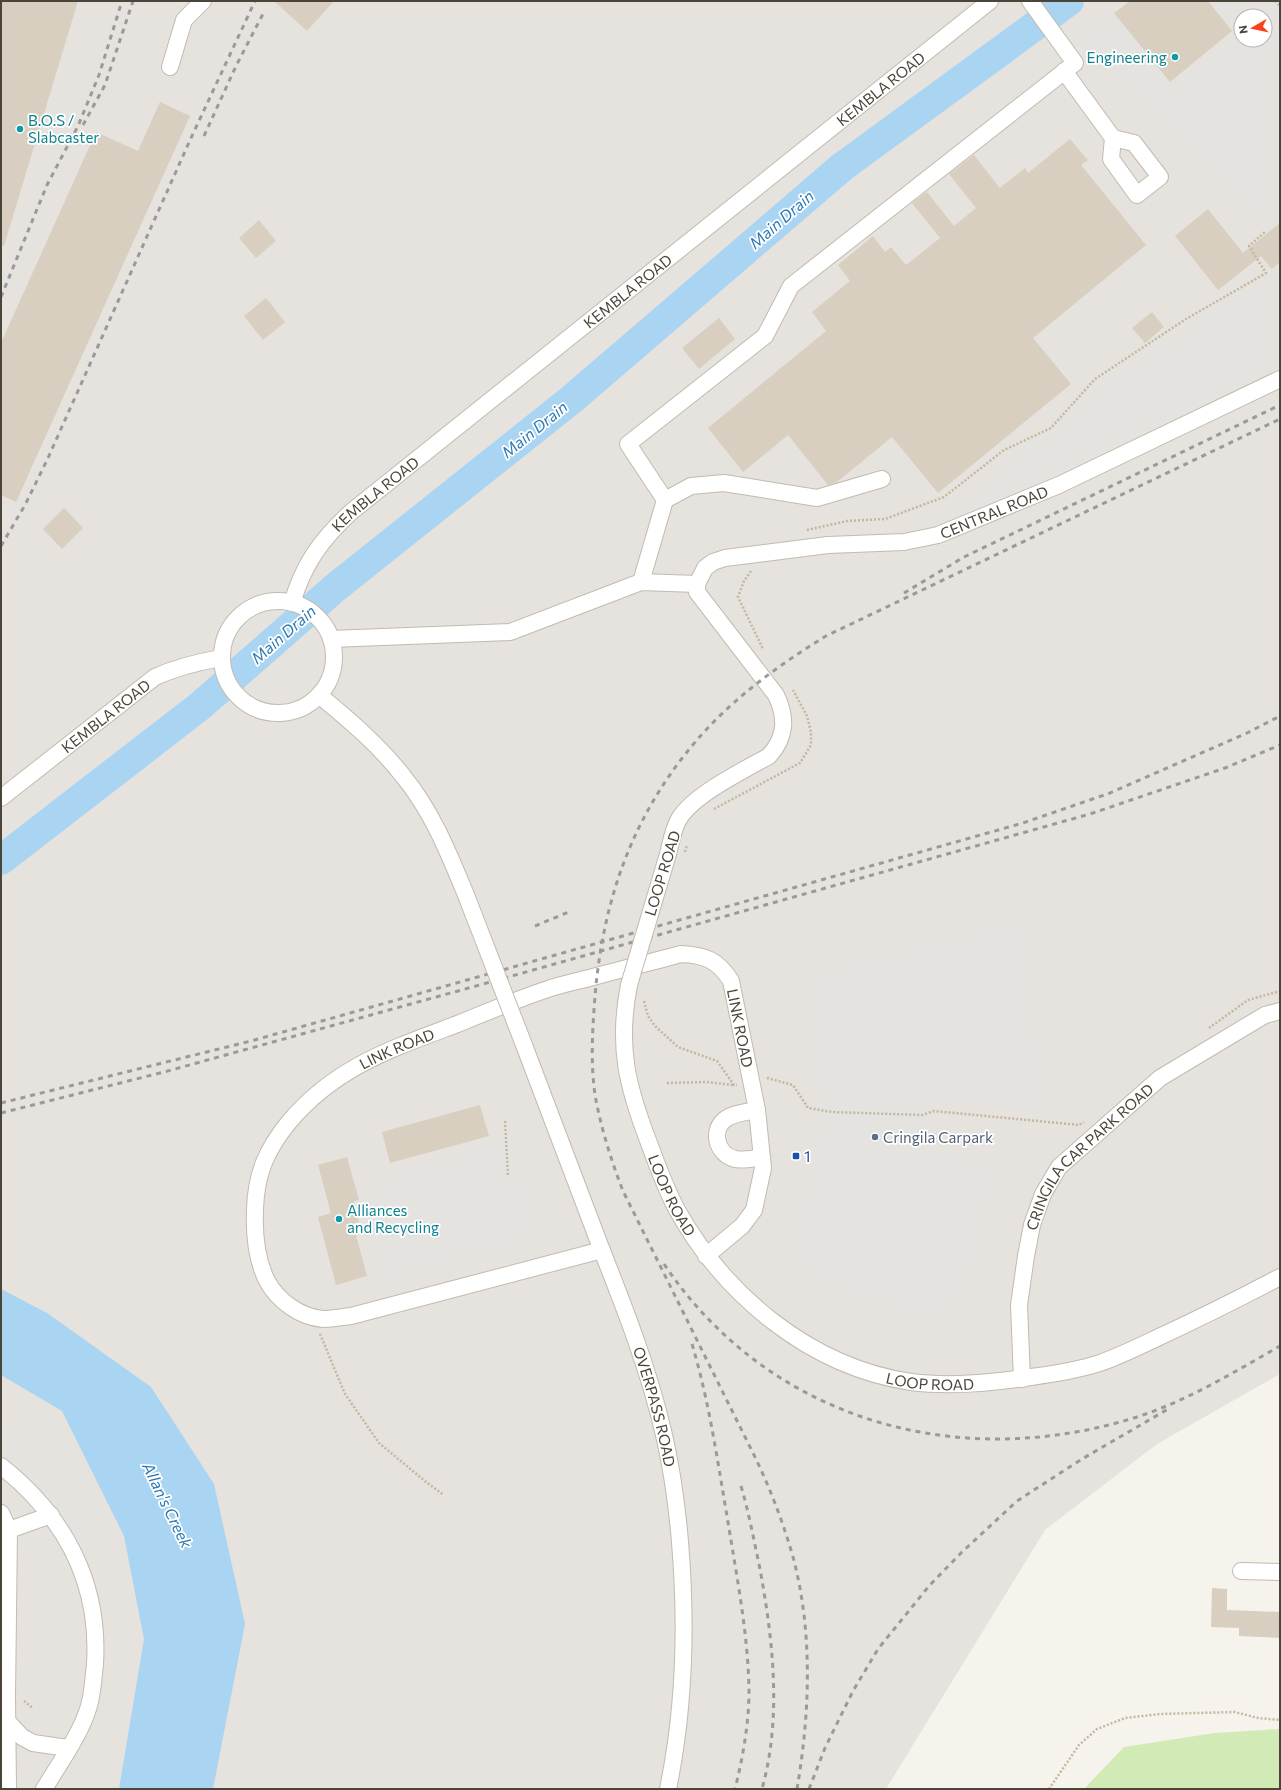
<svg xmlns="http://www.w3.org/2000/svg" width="1281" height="1790" font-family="Commissioner,sans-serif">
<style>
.industrial{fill:#e6e2dd;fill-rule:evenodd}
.green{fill:#d2eab5}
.parking{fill:#e5e3e0;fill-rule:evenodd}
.water{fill:#a9d4f2}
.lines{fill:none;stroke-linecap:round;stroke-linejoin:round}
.river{stroke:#a9d4f2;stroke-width:30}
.building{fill:#d8cfc1}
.minor-casing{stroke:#c2bbae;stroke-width:18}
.path{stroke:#c4b79f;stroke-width:2.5;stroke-dasharray:2 2;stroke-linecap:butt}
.minor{stroke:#fff;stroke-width:16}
.rail{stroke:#9a9a9a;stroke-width:3;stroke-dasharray:5 5;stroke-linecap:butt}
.minor-bridge-casing{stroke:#c2bbae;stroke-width:18;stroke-linecap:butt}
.path-bridge{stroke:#c4b79f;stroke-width:2.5;stroke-dasharray:2 2;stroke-linecap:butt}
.minor-bridge{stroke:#fff;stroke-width:16}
.culture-dot{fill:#0f9aa8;stroke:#fff;stroke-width:1.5}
.service-dot{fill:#5c6f8a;stroke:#fff;stroke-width:1.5}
.transit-dot{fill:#1a4fb4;stroke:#fff;stroke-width:1.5}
.labels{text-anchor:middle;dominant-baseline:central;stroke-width:3.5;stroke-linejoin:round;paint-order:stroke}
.culture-label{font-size:15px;fill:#0d838f;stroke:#fff;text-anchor:start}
.street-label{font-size:15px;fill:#4b4439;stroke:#fff}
.service-label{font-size:15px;fill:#4e5e75;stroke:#fff;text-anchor:start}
.transit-label{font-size:15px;fill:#164399;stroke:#fff;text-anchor:start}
.water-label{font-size:16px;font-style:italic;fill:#2e7ab2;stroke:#fff}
</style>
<rect width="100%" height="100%" fill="#f6f3ec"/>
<!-- industrial -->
<path class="industrial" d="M 1,1 L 1280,1 L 1280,1374 L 1157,1444 L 1045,1530 L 886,1789 L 1,1789 ZM 1241,16 L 1265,16 L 1265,40 L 1241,40 Z"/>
<!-- green -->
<path class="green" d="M 1280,1729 L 1280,1789 L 1084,1789 L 1124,1747 L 1215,1733 Z"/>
<!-- parking -->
<g class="parking">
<path d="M 1213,1 L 1280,1 L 1280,222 L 1267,232 L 1078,43 L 1114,15 L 1175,84 L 1238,32 ZM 1241,16 L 1265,16 L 1265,40 L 1241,40 Z"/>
<path d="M 1280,270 L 1280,371 L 967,515 L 998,460 L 1061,421 L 1108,375 L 1198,326 L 1197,315 Z"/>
<path d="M 1022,918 L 1038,1026 L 1043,1113 L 954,1104 L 934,1105 L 932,1150 L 999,1158 L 980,1250 L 949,1329 L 860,1301 L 783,1261 L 820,1125 L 805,974 Z"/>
<path d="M 515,1138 L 543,1239 L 381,1284 L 359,1207 L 376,1202 L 369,1178 Z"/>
<path d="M 1,1427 L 42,1462 L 76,1504 L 96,1543 L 80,1550 L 40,1494 L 1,1457 Z"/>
</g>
<!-- water -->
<path class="water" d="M 1,1289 L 47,1313 L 151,1387 L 214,1484 L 245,1624 L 213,1789 L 119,1789 L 144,1639 L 124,1536 L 62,1411 L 1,1375 Z"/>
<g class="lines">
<!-- river -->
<path class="river" d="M 1,860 L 200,706 L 336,587 L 572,399 L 842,167 L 1069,1"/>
</g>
<!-- building -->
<g class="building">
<path d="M 1,1 L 78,1 L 4,246 L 1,245 Z"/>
<path d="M 274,1 L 334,1 L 307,31 Z"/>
<path d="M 1130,1 L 1208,1 L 1232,31 L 1170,82 L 1114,13 Z"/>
<path d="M 160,102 L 190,116 L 16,502 L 1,495 L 1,343 L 96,132 L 138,151 Z"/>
<path d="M 1070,139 L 1088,160 L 1081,165 L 1146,245 L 1033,338 L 1071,384 L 938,493 L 892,437 L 837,482 L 828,485 L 788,435 L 743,472 L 708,428 L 826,331 L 812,312 L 850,281 L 838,265 L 873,236 L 885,252 L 891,247 L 906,265 L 940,238 L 912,203 L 927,192 L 954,226 L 976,208 L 949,174 L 974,155 L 1000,188 L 1025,168 L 1028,173 Z"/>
<path d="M 1208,209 L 1243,253 L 1280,223 L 1280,262 L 1272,269 L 1261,256 L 1218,290 L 1175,236 Z"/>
<path d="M 259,220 L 276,241 L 256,258 L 239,238 Z"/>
<path d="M 266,298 L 285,322 L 263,340 L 244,316 Z"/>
<path d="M 1152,312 L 1164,327 L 1145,343 L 1132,328 Z"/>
<path d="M 719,318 L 735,339 L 699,369 L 682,348 Z"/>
<path d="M 64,508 L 83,528 L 62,549 L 43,529 Z"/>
<path d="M 480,1105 L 489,1136 L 390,1163 L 382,1132 Z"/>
<path d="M 347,1157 L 359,1200 L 354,1201 L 359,1222 L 353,1224 L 367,1276 L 336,1285 L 318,1217 L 331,1213 L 318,1165 Z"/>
<path d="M 1212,1588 L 1227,1589 L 1227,1610 L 1280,1612 L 1280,1638 L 1239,1636 L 1239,1628 L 1211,1627 Z"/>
</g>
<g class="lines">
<!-- minor casing -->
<g class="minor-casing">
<g id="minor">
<path d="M 170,67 L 184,20 L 203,1"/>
<path d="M 1064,71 L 1113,138 L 1134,143 L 1160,177 L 1137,195 L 1111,159 L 1113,138"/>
<path d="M 665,500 L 691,486 L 724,483 L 817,498 L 882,479"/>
<path d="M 641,582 L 665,500 L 628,444 L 765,336 L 791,286 L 1075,63 L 1030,1"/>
<circle cx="278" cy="657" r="56"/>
<path id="s1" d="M 292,603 C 304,563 321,540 351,512 L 990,1"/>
<path d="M 331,639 L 510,632 L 641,582 L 697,584"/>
<path d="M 319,695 C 349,720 379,745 403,776 C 432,811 449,854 466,895"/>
<path id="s2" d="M 1,798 L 155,677 C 177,667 198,662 221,658"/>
<path id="s3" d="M 668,854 C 671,842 673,829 679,819 C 693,795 744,770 769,756 C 786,737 787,718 776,695 L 697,592 L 697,584 L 705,568 L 713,562 L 725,558 L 828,545 L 904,542 L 938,535 L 1059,485 L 1280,379"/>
<path id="s4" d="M 629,985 C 617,1046 627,1086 649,1143 C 657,1165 665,1187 676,1208 C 724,1295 810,1367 911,1382 C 950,1387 992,1383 1031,1377 C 1054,1374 1078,1370 1100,1363 C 1120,1356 1140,1346 1159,1337 C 1200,1318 1240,1298 1280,1277"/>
<path id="s5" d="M 524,1045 C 550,1112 575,1180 601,1248 C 625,1309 649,1370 664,1435 C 672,1470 677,1506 680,1542 C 687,1626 685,1706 668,1789"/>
<path d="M 757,1110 C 747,1112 735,1113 727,1118 C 710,1129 716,1154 735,1159 C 743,1161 754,1158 762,1157"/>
<path id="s6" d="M 602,1250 L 351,1316 C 342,1317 333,1319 323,1319 C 300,1317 278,1301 267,1281 C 256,1259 254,1232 255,1209 C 256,1173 267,1149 289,1122 C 336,1066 394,1048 460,1023 C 489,1011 518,999 548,989 C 563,984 578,981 593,977 C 622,969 652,962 681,954 C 705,955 718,960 731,981 L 757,1110 L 763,1168 L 754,1210 L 742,1226 L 706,1256"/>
<path id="s7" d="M 1022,1379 L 1019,1305 L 1026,1256 L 1032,1225 L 1043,1194 L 1059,1167 L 1160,1078 L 1265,1015 L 1280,1011"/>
<path d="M 1,1466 C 64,1516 100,1582 95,1664 C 93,1680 93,1697 87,1712 C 79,1736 58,1766 44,1789"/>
<path d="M 1,1513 L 9,1530 L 7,1697 L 8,1789"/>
<path d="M 9,1530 L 51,1515"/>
<path d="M 1241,1571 L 1280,1572"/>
<path d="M 7,1721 L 22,1737 L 33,1743 L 68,1748"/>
</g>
</g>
<!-- path -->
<g class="path">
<path d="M 1275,1 L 1280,6"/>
<path d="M 807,530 L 847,521 L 885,519 L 944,497 L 1004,450 L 1051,428 L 1095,379 L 1186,319 L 1266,273 L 1249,246 L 1265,232"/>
<path d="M 751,571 L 744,581 L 738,597 L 763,649"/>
<path d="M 714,809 L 800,763 L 811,745 L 811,732 L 807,716 L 793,690"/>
<path d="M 644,1001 L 648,1016 L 655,1026 L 678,1047 L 717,1061 L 734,1085 L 737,1085"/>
<path d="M 1209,1028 L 1248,1000 L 1280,991"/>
<path d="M 767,1078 L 793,1085 L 808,1108 L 832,1112 L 922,1115 L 934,1111 L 1079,1125 L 1084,1122"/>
<path d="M 667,1083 L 707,1082 L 733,1085"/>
<path d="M 505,1121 L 508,1176"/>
<path d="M 320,1334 L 345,1394 L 379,1443 L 426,1482 L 444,1495"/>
<path d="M 24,1701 L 33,1708"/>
<path d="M 1049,1789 L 1079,1745 L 1097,1729 L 1125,1718 L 1160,1714 L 1235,1712 L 1258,1718 L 1280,1720"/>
</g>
<!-- minor -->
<use href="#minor" class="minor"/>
<!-- rail -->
<g class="rail">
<path d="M 83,125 L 105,85 L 133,1"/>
<path d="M 204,136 L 236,66 L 265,10"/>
<path d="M 1,297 L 47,185 L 78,126 L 99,75 L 122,1"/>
<path d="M 1,546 L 25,505 L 48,458 L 191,138 L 255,1"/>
<path d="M 904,593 L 964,557 L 1280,405"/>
<path d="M 535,926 L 571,911"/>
<path d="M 1,1103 L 251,1041 L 1023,823 L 1110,793 L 1247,733 L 1280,716"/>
<path d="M 1,1113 L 164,1072 L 476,986 L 1090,814 L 1225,768 L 1280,745"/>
<path d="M 664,1264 C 766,1416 947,1470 1120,1422 C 1177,1407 1229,1375 1280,1346"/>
<path d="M 692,1344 C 709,1401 717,1458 727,1516 C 736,1573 748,1632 749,1690 C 749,1723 743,1757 735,1789"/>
<path d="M 741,1486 C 749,1513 754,1541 760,1569 C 773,1641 782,1717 762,1789"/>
<path d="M 797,1789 C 810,1713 813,1632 793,1557 C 783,1522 770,1488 754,1455 L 623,1191 C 611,1160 601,1128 595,1095 C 591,1067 592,1038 594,1010 C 600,914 626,828 687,752 C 725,704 774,668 826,636 L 1280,419"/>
<path d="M 809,1789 L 825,1748 L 853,1691 L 878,1649 L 929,1586 L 961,1553 L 1017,1501 L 1082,1459 L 1168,1409"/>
</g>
<!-- minor-bridge casing -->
<g class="minor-bridge-casing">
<g id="minor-bridge">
<path d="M 466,895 L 524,1045"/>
<path d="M 629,985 L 668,854"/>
</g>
</g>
<!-- path-bridge -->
<path class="path-bridge" d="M 685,852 L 687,845"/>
<!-- minor-bridge -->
<use href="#minor-bridge" class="minor-bridge"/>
</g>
<!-- markers -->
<g class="culture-dot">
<circle cx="1175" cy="57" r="4"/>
<circle cx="20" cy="129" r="4"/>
<circle cx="339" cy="1219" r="4"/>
</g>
<circle class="service-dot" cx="875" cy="1137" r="4"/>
<rect class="transit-dot" x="792" y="1152" width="8" height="8" rx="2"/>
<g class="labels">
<!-- culture labels -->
<g class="culture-label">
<text x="1167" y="57" text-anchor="end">Engineering</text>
<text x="28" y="120">B.O.S /<tspan x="28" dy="17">Slabcaster</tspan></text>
<text x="347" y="1210">Alliances<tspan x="347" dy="17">and Recycling</tspan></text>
</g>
<!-- street labels -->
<g class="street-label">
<text stroke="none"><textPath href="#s1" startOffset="788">KEMBLA ROAD</textPath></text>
<text stroke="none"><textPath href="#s1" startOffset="464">KEMBLA ROAD</textPath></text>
<text stroke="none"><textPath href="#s1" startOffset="140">KEMBLA ROAD</textPath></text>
<text stroke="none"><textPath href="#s3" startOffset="667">CENTRAL ROAD</textPath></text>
<text stroke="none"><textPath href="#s2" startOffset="133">KEMBLA ROAD</textPath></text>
<text transform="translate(662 873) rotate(-73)">LOOP ROAD</text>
<text stroke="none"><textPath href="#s6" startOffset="1067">LINK ROAD</textPath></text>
<text stroke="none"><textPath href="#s6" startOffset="659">LINK ROAD</textPath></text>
<text stroke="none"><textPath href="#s7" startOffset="246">CRINGILA CAR PARK ROAD</textPath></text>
<text stroke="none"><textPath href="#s4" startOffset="219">LOOP ROAD</textPath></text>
<text stroke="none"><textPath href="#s4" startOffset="554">LOOP ROAD</textPath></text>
<text stroke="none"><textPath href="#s5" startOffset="385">OVERPASS ROAD</textPath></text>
</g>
<!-- service labels -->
<g class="service-label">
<text x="883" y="1137">Cringila Carpark</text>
</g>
<!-- transit labels -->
<g class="transit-label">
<text x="804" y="1156">1</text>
</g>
<!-- water labels -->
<g class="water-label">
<text transform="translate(781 219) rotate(-41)">Main Drain</text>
<text transform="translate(534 429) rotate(-39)">Main Drain</text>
<text transform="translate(283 634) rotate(-41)">Main Drain</text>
<text transform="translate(168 1505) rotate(64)">Allan's Creek</text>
</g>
</g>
<!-- border -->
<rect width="1281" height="1790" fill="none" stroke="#4b4439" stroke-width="4"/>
<!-- north arrow -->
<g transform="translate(1253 28) rotate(261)"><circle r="19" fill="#ffffff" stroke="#b7b4b0"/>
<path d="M0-3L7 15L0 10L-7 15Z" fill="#fc3f1d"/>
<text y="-6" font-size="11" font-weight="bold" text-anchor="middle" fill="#4b4439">N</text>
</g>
</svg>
